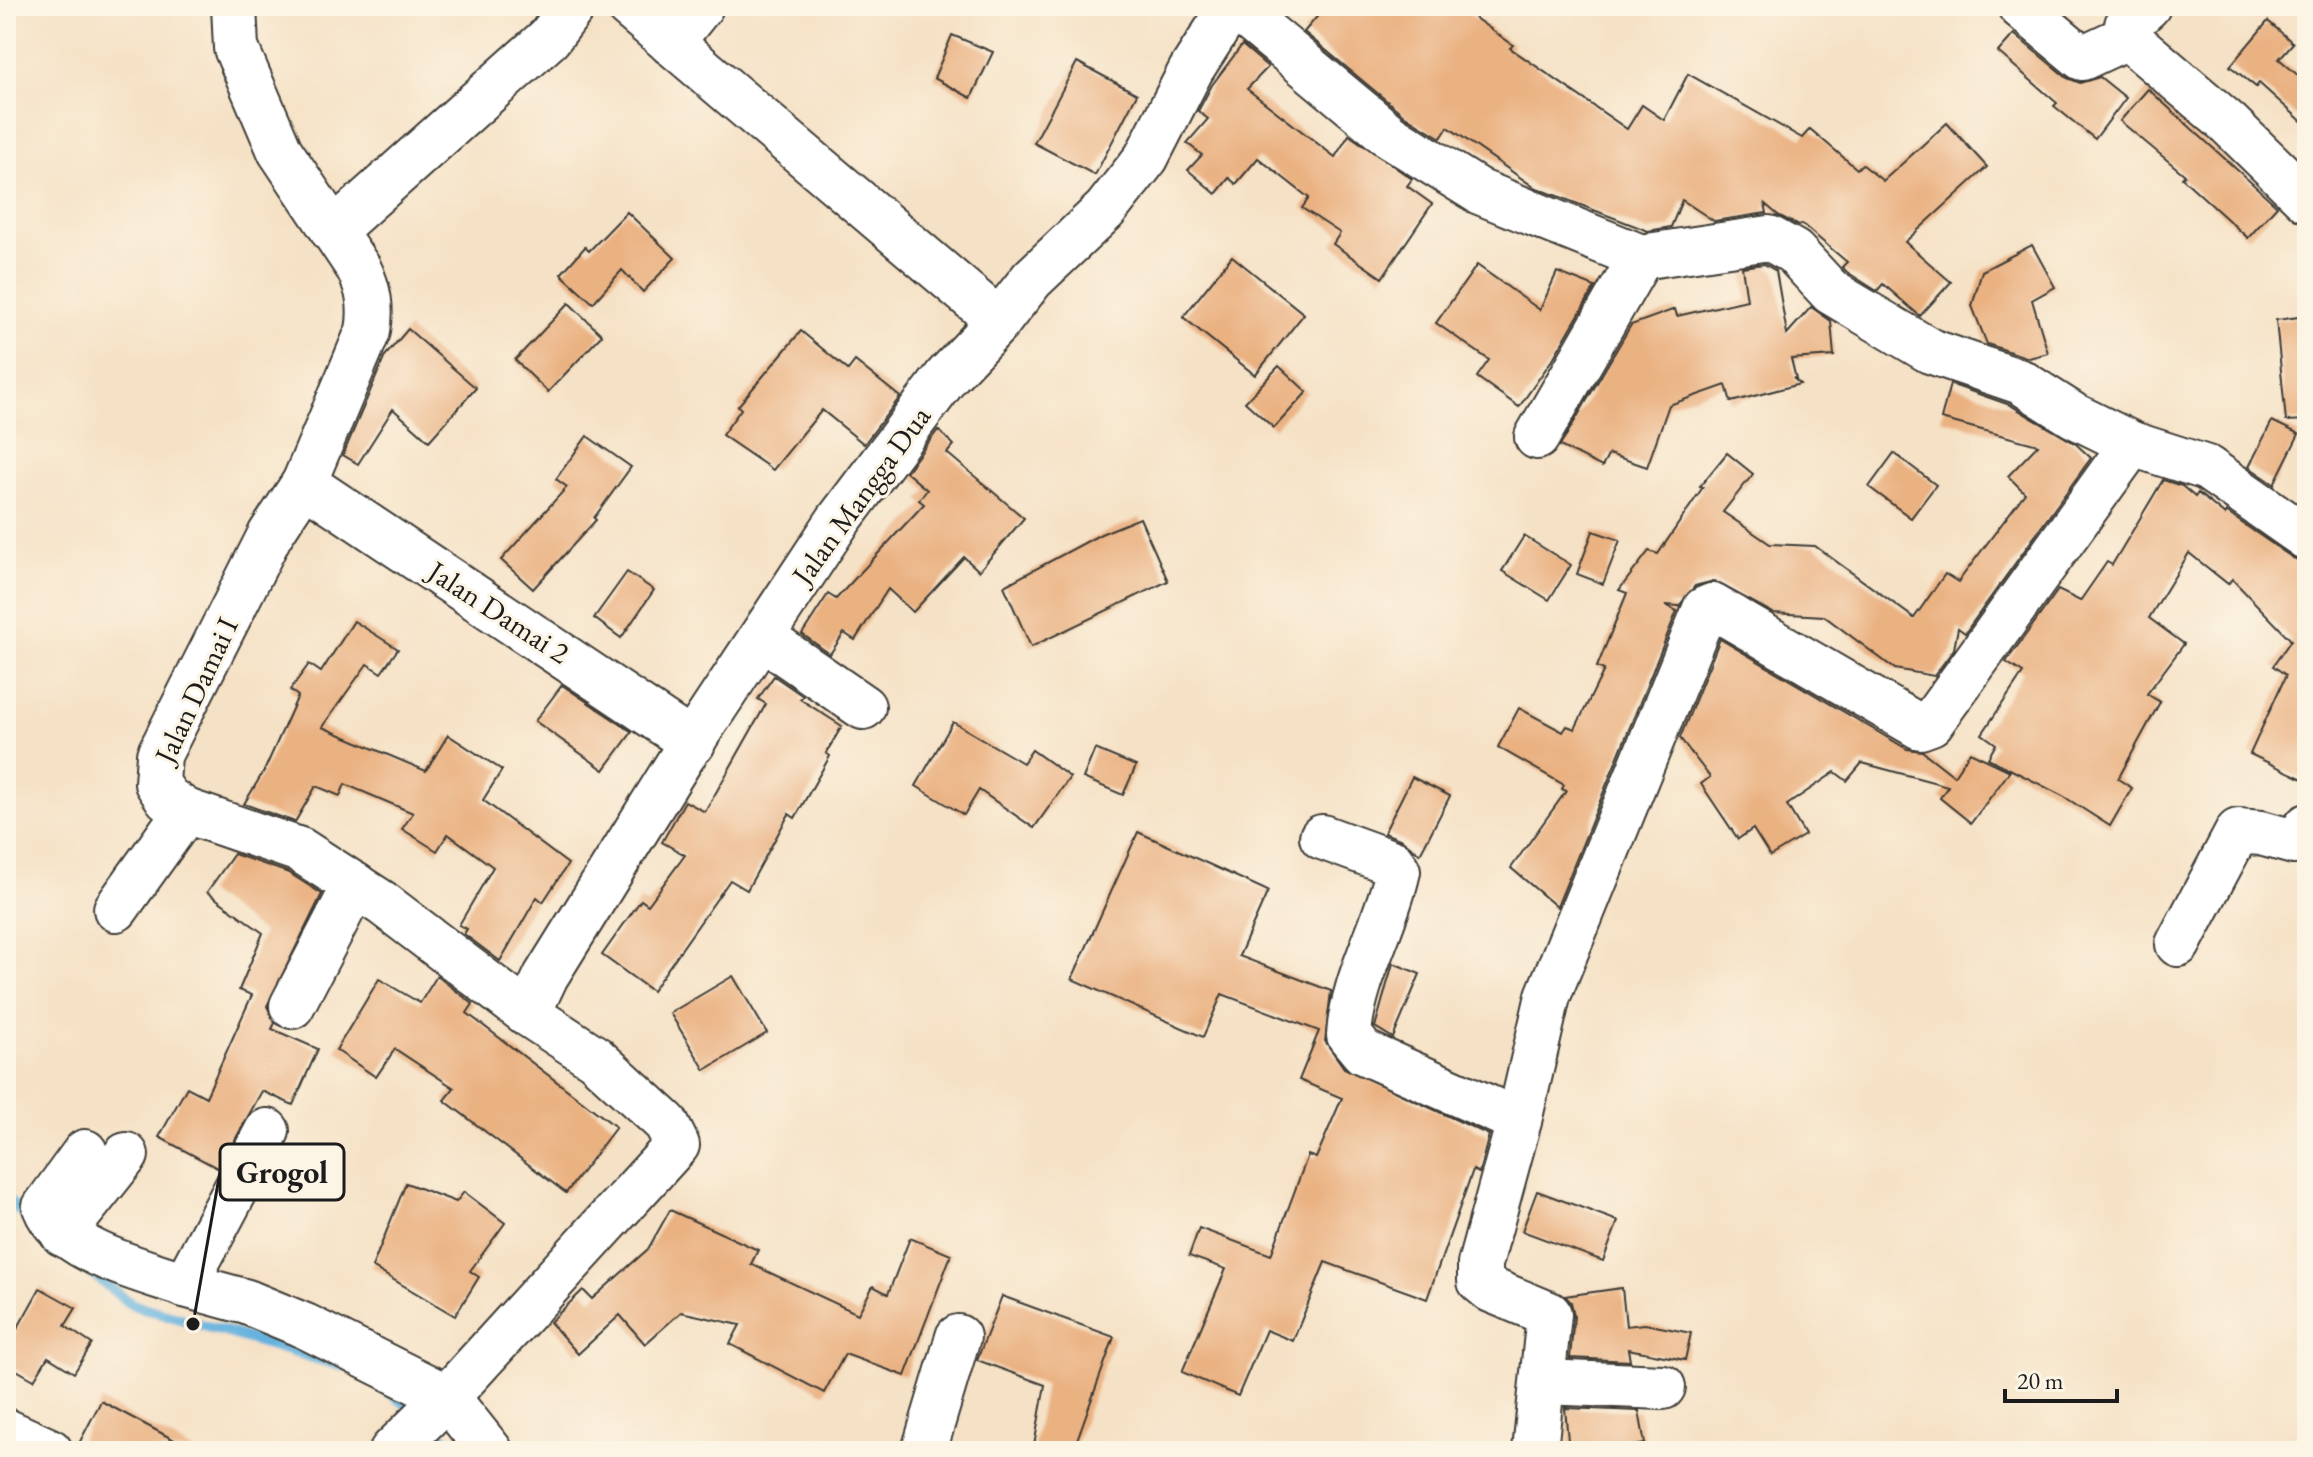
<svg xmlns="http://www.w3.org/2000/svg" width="2313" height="1457" font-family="'EB Garamond',serif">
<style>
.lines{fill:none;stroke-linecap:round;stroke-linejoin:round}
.stream{stroke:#65b2de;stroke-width:11}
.building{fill:#eab181}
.minor-casing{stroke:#3d3a35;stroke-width:48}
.minor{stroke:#fff;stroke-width:44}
.labels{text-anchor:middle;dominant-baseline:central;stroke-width:6;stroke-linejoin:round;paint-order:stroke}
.street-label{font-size:30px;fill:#1c1c1c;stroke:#fcf5e5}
.leader{fill:none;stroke:#1c1c1c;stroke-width:3}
.callout-dot{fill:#1c1c1c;stroke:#fcf5e5;stroke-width:3}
.callout{fill:#fcf5e5;stroke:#1c1c1c;stroke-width:3}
.callout-label{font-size:32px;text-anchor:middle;font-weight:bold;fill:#1c1c1c}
</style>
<rect width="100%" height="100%" fill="#fcf5e5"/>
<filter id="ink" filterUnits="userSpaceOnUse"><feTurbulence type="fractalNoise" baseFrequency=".0125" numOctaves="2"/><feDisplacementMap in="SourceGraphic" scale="16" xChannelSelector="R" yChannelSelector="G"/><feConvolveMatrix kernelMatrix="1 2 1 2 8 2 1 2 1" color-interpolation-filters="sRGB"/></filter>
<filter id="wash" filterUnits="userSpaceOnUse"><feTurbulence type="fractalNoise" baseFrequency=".006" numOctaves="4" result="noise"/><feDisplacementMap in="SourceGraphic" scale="32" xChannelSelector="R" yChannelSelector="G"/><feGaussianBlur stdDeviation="1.8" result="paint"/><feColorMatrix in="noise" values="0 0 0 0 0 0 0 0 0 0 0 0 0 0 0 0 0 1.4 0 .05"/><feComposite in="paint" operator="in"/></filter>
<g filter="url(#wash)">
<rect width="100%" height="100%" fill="#f5e1c5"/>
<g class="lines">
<!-- stream -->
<g class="stream">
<path d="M 6,1199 L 36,1224"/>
<path d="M 85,1268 L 131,1304 L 342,1366"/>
<path d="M 385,1389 L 420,1414"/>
<path d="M 432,1426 L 457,1451"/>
</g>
</g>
<g id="blocks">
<!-- building -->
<g class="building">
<path d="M 1326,6 L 1458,6 L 1513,45 L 1510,48 L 1627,129 L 1642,105 L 1664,120 L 1688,74 L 1802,138 L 1810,129 L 1857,169 L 1862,164 L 1883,181 L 1947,123 L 1987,167 L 1905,242 L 1951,282 L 1920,316 L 1883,284 L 1877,291 L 1847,272 L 1842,267 L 1847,262 L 1802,224 L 1799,226 L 1778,215 L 1765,204 L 1767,213 L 1714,221 L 1682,200 L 1671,227 L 1648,231 L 1534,187 L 1448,127 L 1441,138 L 1405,116 L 1304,32 Z"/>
<path d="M 2268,21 L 2293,43 L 2279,59 L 2307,83 L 2307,126 L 2259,83 L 2256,87 L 2230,66 Z"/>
<path d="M 2014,34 L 2067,78 L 2080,83 L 2100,77 L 2126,98 L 2095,139 L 2054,106 L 2057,103 L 1998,52 Z"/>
<path d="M 952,35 L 993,52 L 971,98 L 934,78 Z"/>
<path d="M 1242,45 L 1268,67 L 1247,89 L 1335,157 L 1349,135 L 1412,179 L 1407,186 L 1432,204 L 1382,278 L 1333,244 L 1340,233 L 1302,208 L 1309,198 L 1258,158 L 1236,184 L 1229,178 L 1216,194 L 1188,170 L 1202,155 L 1187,143 L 1208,119 L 1198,111 L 1212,85 Z"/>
<path d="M 1077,62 L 1137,94 L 1095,175 L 1034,143 Z"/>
<path d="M 2148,89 L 2277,206 L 2248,238 L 2182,178 L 2185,175 L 2120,121 Z"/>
<path d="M 627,212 L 675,258 L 643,292 L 622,270 L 593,303 L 561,274 L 585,247 L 589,251 Z"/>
<path d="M 2032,245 L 2055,287 L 2032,300 L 2048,353 L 2029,358 L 1987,344 L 1972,306 L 1982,271 Z"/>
<path d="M 1232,256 L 1304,314 L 1255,375 L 1183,317 Z"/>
<path d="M 1764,264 L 1776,271 L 1787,334 L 1811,307 L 1831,321 L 1834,356 L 1791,359 L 1796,379 L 1793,378 L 1800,384 L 1731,402 L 1726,385 L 1669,405 L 1647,467 L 1609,454 L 1602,467 L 1560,446 L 1631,325 L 1675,309 L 1677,316 L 1747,300 L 1742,267 Z"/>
<path d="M 1477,265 L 1540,310 L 1557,272 L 1595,287 L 1554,357 L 1519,407 L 1477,377 L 1489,360 L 1436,323 Z"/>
<path d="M 569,303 L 602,335 L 548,392 L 515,360 Z"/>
<path d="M 2307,316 L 2307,420 L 2286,421 L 2276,320 Z"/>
<path d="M 408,329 L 476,388 L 429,441 L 393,409 L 358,464 L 343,455 L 385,356 Z"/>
<path d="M 801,331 L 848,370 L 855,361 L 900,397 L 864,444 L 822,410 L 773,470 L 722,435 L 741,409 L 738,406 Z"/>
<path d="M 1279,366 L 1307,392 L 1274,428 L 1245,402 Z"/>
<path d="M 1950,384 L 2010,405 L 2076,444 L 2091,458 L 1965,633 L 1958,628 L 1954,649 L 1934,676 L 1895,669 L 1824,616 L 1773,613 L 1714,581 L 1695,586 L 1679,606 L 1665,605 L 1677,611 L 1557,907 L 1511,868 L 1566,791 L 1562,789 L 1564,785 L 1498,747 L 1519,708 L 1563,732 L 1567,726 L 1575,729 L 1604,670 L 1597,667 L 1627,593 L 1619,590 L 1649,551 L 1658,554 L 1703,487 L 1700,486 L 1727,453 L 1753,474 L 1723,512 L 1770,544 L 1815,546 L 1914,618 L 1945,574 L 1958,582 L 2025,493 L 2008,476 L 2038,445 L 1941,419 Z"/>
<path d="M 2272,421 L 2299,434 L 2274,484 L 2249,467 Z"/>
<path d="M 938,430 L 954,445 L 947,453 L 1024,518 L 979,571 L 964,557 L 913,612 L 888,589 L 855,640 L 844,633 L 830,654 L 802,634 L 828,594 L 836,599 L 924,504 L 919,500 L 927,490 L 906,472 Z"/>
<path d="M 587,436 L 631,467 L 594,518 L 596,520 L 533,589 L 501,560 L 567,487 L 556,479 Z"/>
<path d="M 1894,453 L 1936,485 L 1911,518 L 1869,487 Z"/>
<path d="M 2163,480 L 2182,486 L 2195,497 L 2198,493 L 2225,515 L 2226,512 L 2293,558 L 2307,563 L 2307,781 L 2250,754 L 2286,675 L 2273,666 L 2291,640 L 2232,579 L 2228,584 L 2189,553 L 2149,618 L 2184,644 L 2147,694 L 2160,702 L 2118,779 L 2132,788 L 2110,826 L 2063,796 L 1988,758 L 1996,744 L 1982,734 L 2023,673 L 2006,662 L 2058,590 L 2080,601 L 2107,562 L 2112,565 Z"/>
<path d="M 1140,518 L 1168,581 L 1031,647 L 1004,586 L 1101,534 Z"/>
<path d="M 1593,531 L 1620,540 L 1603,584 L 1577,574 Z"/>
<path d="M 1524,536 L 1571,565 L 1549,600 L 1502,571 Z"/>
<path d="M 627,572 L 654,590 L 621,638 L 594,618 Z"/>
<path d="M 354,621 L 398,649 L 381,673 L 367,664 L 322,727 L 426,771 L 448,735 L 502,770 L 483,800 L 568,864 L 543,902 L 537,897 L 500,961 L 464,934 L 467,929 L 459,925 L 493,867 L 448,834 L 437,851 L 402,829 L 413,813 L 345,784 L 340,796 L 316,786 L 295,822 L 244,804 L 265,769 L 298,696 L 290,690 L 309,664 L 321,672 Z"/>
<path d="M 1720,639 L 1907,749 L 1922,751 L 1954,776 L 1970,752 L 2010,771 L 1971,823 L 1940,798 L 1948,786 L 1862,763 L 1847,781 L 1835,772 L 1787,805 L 1805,835 L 1770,856 L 1753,829 L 1738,839 L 1701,784 L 1710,777 L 1680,738 Z"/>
<path d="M 774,676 L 803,696 L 800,699 L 842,726 L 826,753 L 830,756 L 795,818 L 789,814 L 747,890 L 730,880 L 652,991 L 602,955 L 641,900 L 648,905 L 685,855 L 662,842 L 685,801 L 705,812 L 766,704 L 758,699 Z"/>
<path d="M 562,685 L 632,732 L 604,770 L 535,721 Z"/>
<path d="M 953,722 L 1023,763 L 1032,750 L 1070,777 L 1034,828 L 979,790 L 964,815 L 916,786 Z"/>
<path d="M 1095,749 L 1136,766 L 1123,795 L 1083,778 Z"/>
<path d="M 1412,777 L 1450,796 L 1420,854 L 1402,840 L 1384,833 Z"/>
<path d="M 1138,832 L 1268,891 L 1239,956 L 1331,991 L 1325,1041 L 1344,1068 L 1489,1135 L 1479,1173 L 1473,1170 L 1427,1299 L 1325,1262 L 1293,1341 L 1266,1330 L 1238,1396 L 1182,1372 L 1226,1269 L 1189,1256 L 1199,1228 L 1271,1255 L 1308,1155 L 1316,1158 L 1342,1098 L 1299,1080 L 1319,1031 L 1222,994 L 1203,1037 L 1072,979 Z"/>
<path d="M 234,854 L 289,873 L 322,894 L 267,1006 L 275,1023 L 272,1029 L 318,1049 L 293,1105 L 262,1091 L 219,1169 L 159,1137 L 187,1087 L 206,1097 L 252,995 L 239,990 L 263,933 L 207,892 Z"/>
<path d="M 1393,963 L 1420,974 L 1393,1038 L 1375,1027 Z"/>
<path d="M 437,976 L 473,1004 L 467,1013 L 616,1127 L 566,1193 L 444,1100 L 454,1088 L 395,1049 L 376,1077 L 336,1050 L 379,979 L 420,1003 Z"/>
<path d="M 733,976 L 767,1033 L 705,1070 L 670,1013 Z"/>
<path d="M 406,1183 L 456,1202 L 464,1192 L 505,1223 L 470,1271 L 479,1277 L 455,1316 L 372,1267 Z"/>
<path d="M 1537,1191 L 1618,1221 L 1603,1261 L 1522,1231 Z"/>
<path d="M 670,1210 L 758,1250 L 751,1264 L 858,1314 L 873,1286 L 888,1294 L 910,1238 L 951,1255 L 905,1376 L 845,1354 L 824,1393 L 730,1344 L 740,1325 L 681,1312 L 645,1344 L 620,1315 L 578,1354 L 550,1322 L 583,1290 L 592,1299 L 648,1249 Z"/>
<path d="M 40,1288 L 76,1308 L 65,1326 L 92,1344 L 74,1373 L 48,1357 L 34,1380 L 6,1364 L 6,1349 Z"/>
<path d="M 1622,1288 L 1626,1326 L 1645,1324 L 1691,1333 L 1685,1360 L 1628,1349 L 1630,1361 L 1570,1358 L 1574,1316 L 1571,1302 L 1565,1296 Z"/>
<path d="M 1002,1296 L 1114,1337 L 1073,1451 L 1033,1451 L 1045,1385 L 977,1360 Z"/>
<path d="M 101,1401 L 195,1451 L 75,1451 Z"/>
<path d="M 1565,1408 L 1639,1411 L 1645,1444 L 1605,1451 L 1569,1451 Z"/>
</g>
</g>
</g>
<g filter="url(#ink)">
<use href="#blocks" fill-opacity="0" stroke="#3d3a35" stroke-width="2"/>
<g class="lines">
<!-- minor casing -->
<g class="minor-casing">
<g id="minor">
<path d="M 234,6 L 236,48 L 280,151 L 359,269 C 369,290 372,308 368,331 L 304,483 L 270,535 L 159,755 L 157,783 L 167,798 L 186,811 L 300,850 L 382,903 L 528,1014 L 595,1058 L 666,1123 L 677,1145 L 447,1397 L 392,1451"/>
<path d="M 628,6 L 999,321"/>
<path d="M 1234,6 L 1390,136 L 1480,192 L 1641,257 L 1769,238 L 1794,252 L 1831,292 L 1930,351 L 2021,382 L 2073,415 L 2132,444 L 2207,468 L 2307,538"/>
<path d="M 2020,6 L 2082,58 L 2127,37"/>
<path d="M 2148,6 L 2127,25 L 2127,37 L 2228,123 L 2307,200"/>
<path d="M 671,43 L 701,6"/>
<path d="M 333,231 L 549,38 L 573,6"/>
<path d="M 1537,437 L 1641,257"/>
<path d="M 304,483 L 693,743"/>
<path d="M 763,638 L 863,707"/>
<path d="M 1322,837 L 1393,863 L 1398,871 C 1386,927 1353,977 1349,1035 L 1363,1052 L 1519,1121"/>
<path d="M 116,909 L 186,811"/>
<path d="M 2178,944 L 2238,831 L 2261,833 L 2294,842 L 2307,826"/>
<path d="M 292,1006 L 355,885"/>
<path d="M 528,1014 L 546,976 L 682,757 L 838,521 L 947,376 L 999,321 L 1032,279 L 1105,210 L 1146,158 L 1191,70 L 1232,6"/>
<path d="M 267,1131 L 185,1285 L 247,1302 L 305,1326 L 447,1397 L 490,1451"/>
<path d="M 85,1152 L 45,1207 C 62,1252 143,1270 185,1285"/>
<path d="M 63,1234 L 126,1155"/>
<path d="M 1543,1382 L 1663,1387"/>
<path d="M 6,1431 L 50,1451"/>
<path d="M 924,1451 L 958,1337"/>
<path d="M 1535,1451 L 1549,1314 L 1491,1290 L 1480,1281 L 1480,1264 L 1519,1121 L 1548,996 L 1705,609 L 1712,606 L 1920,727 L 1931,723 L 2132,444"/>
</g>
</g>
<!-- minor -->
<use href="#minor" class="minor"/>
</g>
</g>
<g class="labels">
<!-- street labels -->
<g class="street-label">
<text transform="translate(861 495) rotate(-54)">Jalan Mangga Dua</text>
<text transform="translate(499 612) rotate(33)">Jalan Damai 2</text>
<text transform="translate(196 690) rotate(-65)">Jalan Damai I</text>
</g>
</g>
<!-- callouts -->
<path class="leader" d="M193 1324L220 1172"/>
<circle class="callout-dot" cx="193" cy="1324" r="8"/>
<rect class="callout" x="220" y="1144" width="124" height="56" rx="8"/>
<g class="callout-label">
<text x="282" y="1183">Grogol</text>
</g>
<!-- margin -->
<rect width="2313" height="1457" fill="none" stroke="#fcf5e5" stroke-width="32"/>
<!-- scale -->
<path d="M2005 1389v12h112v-12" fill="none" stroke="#1c1c1c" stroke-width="4"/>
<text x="2017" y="1389" font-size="24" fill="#1c1c1c" stroke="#fcf5e5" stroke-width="6" paint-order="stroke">20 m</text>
</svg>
